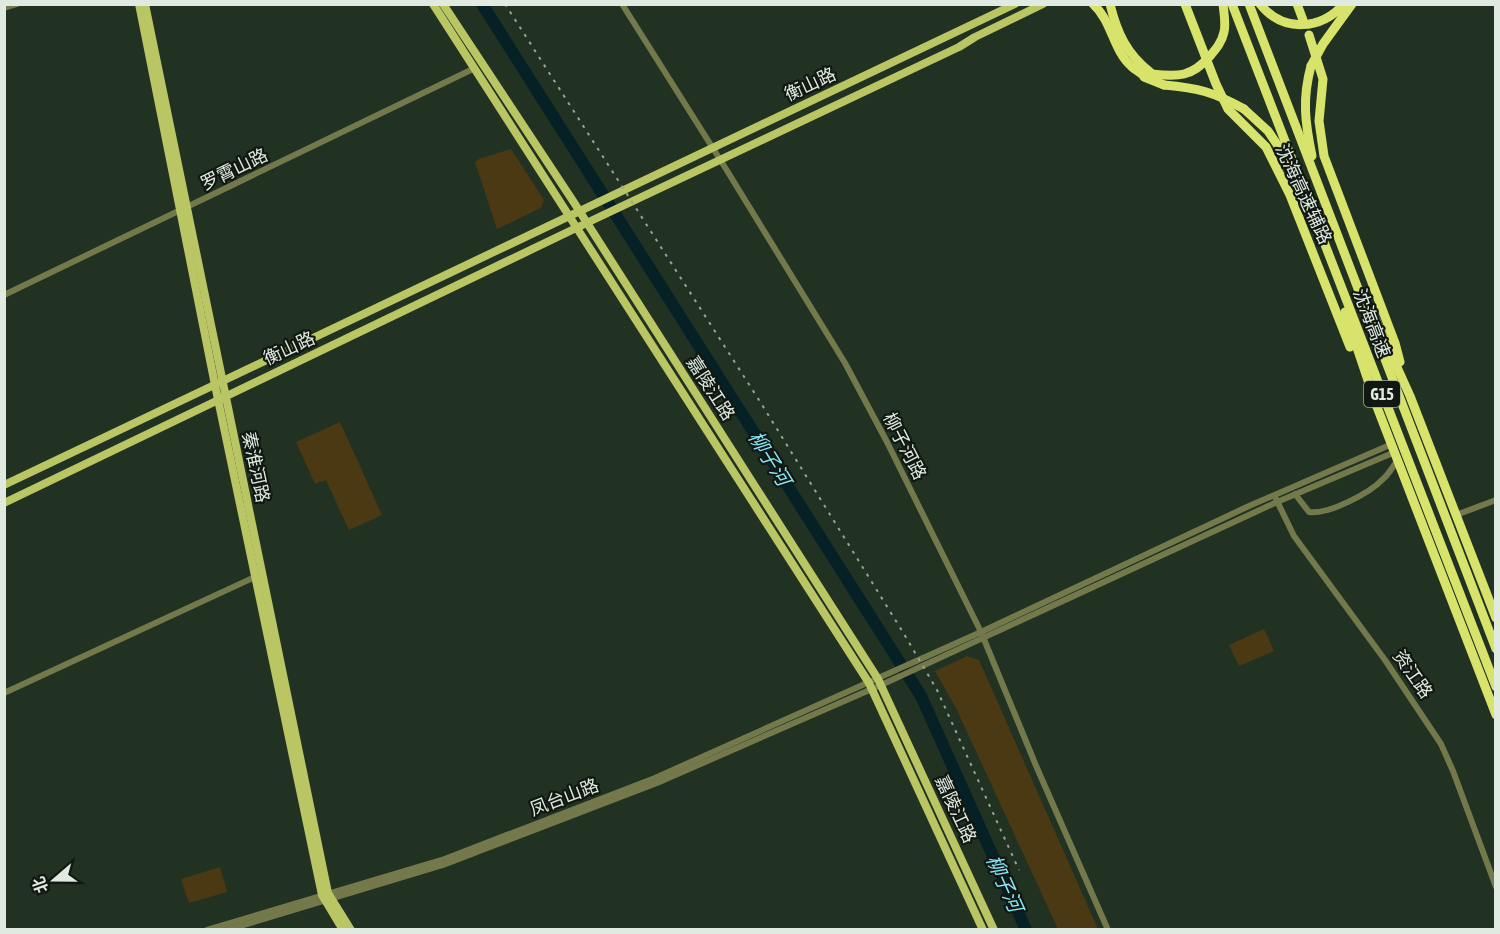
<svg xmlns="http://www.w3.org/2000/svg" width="1500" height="934" font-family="'Asap Condensed','Noto Sans SC',sans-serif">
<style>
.green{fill:#4b3914}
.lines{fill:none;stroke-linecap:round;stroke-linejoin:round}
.river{stroke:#052126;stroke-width:12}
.minor{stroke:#74794c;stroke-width:6}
.major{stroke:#bac563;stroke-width:8}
.highway{stroke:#d7e36a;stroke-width:9}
.rail{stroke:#97a498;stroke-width:2;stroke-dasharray:3 6;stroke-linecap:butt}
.highway-bridge{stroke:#d7e36a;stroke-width:9}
.labels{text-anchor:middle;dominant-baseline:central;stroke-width:4.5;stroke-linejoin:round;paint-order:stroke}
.shield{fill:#101811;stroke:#a2aba2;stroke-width:1.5}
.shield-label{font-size:16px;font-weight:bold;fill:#e0eae0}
.street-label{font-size:18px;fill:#e0eae0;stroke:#101811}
.water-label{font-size:20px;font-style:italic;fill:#88e7f8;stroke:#101811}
</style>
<rect width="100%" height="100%" fill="#213223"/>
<!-- green -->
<g class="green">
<path d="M 511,149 L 544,200 L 541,208 L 497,229 L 475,162 L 479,159 Z"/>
<path d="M 340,422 L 382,515 L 349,530 L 326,480 L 315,484 L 296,442 Z"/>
<path d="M 1264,629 L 1274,651 L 1239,666 L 1229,645 Z"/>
<path d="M 967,656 L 979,660 L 1098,929 L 1058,929 L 956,708 L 935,671 Z"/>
<path d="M 220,867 L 227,892 L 189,903 L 181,879 Z"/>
</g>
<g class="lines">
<!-- river -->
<path class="river" d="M 482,4 L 921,696 L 1026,930"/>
<!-- minor -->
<g class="minor">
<path d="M 622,4 L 726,169 L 845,363 L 887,442 L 981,632 L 1037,768 L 1108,930"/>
<path d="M 4,8 L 17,4"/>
<path d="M 4,295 L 475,68"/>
<path d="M 1295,494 L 1309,512 C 1328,515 1370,493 1383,479 C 1389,474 1393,466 1398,460"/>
<path d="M 1276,499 L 1294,536 L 1385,660 L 1441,744 L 1453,771 L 1496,887"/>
<path d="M 1456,515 L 1496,500"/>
<path d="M 4,693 L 255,577"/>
<path d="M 207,930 L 442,860 L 655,778 L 981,632 L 1249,506 L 1392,444"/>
<path d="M 227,930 L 443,865 L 657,783 L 881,685 L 1277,502 L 1395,452"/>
</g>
<!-- major -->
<g class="major">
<path d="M 139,4 L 215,385 L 322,895 L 343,930"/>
<path d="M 145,4 L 328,893 L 351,930"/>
<path d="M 433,4 L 869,683 L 983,930"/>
<path d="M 443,4 L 573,201 L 878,679 L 994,930"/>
<path d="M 4,485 L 1015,4"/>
<path d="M 4,503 L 597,218 L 959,47 L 975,37 L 1043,4"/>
</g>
<!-- highway -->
<g class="highway">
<path d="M 1093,4 C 1112,21 1113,50 1131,66 C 1135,70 1140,72 1143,75 L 1144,77 L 1164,85"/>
<path d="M 1110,4 C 1117,33 1127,54 1150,72"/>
<path d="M 1185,4 L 1216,84 L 1228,109 L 1266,147 L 1290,195 L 1350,347"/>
<path d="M 1232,4 L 1496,687"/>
<path d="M 1249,4 L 1496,649"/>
<path d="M 1260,4 C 1283,33 1321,30 1344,4"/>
<path d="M 1297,4 L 1303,20"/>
<path d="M 1309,35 L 1323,79 L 1319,121 L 1324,156 L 1395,343 L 1400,362"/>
<path d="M 1311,66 C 1302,99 1305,122 1312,156"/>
<path d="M 1244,109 L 1268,131 L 1287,159"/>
<path d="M 1345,312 L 1377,407 L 1496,715"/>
<path d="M 1373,314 L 1410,396 L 1496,618"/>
</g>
<!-- rail -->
<path class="rail" d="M 505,4 L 759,400 L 904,634 L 937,690 L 1019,870"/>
<!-- highway-bridge -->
<g class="highway-bridge">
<path d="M 1311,66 L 1323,44 L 1352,4"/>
<path d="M 1152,74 C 1178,77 1192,77 1210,56 C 1216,49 1222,42 1224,32 C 1226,24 1224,13 1223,4"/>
<path d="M 1164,85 C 1198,88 1214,92 1244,109"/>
</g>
</g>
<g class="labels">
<!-- shield labels -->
<rect class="shield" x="1364" y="381" width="36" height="26" rx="4.5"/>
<g class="shield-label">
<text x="1382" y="394">G15</text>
</g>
<!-- street labels -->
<g class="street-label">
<text transform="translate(810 84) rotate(-25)">衡山路</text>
<text transform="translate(234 169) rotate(-26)">罗霄山路</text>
<text transform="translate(1304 194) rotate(65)">沈海高速辅路</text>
<text transform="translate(1372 323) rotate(69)">沈海高速</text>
<text transform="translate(289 348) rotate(-25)">衡山路</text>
<text transform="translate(711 388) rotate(57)">嘉陵江路</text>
<text transform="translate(905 446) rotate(63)">柳子河路</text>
<text transform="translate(256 467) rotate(78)">秦淮河路</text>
<text transform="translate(1413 674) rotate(55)">资江路</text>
<text transform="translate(564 797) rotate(-21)">凤台山路</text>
<text transform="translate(956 809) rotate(65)">嘉陵江路</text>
</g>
<!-- water labels -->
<g class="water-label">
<text transform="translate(770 458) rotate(58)">柳子河</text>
<text transform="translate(1005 883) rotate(66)">柳子河</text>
</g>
</g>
<!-- border -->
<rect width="1500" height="934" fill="none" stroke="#e0eae0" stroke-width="12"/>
<!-- north arrow -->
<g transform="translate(54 880) rotate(250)" stroke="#101811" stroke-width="4.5" paint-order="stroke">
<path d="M0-4.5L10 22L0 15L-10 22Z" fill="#e0eae0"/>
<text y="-9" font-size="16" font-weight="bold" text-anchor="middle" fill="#e0eae0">北</text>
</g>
</svg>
